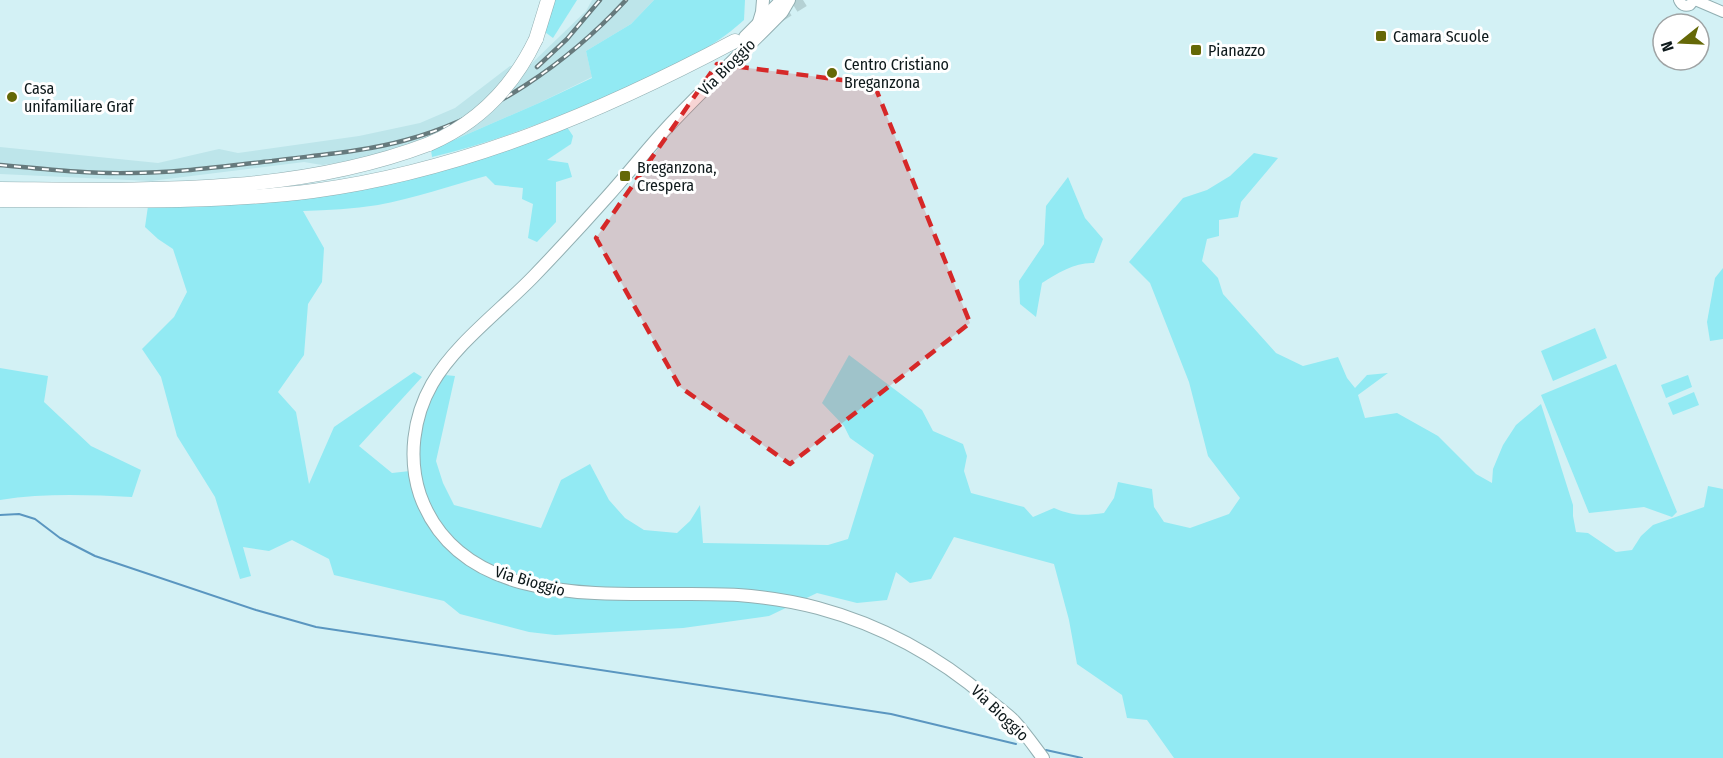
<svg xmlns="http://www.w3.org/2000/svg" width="1723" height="758" font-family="'Fira Sans Condensed',sans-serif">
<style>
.built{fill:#bde5ea}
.green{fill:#92eaf3}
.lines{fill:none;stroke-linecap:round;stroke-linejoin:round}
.stream{stroke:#5a96c0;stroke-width:2}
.trunk-tunnel{stroke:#b5d1d4;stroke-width:14;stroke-dasharray:14 7;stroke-linecap:butt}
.tertiary-casing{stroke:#92afb2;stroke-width:12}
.secondary-casing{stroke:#92afb2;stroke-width:14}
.trunk-casing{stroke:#92afb2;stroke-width:15}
.tertiary{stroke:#fff;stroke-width:10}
.secondary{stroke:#fff;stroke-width:12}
.trunk{stroke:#fff;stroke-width:14}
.rail-casing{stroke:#667a7d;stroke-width:4.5}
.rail{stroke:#fff;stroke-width:2;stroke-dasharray:7;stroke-linecap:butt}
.trunk-bridge-casing{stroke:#92afb2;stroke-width:15;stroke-linecap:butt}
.trunk-bridge{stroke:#fff;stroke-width:14}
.marked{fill:#d62828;fill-opacity:0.2;stroke:#d62828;stroke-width:4.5;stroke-dasharray:12 8;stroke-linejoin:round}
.poi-dot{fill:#656807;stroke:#fff;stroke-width:2}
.labels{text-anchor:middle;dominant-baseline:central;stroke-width:6;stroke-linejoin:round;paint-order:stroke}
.poi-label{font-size:16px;fill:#0e191b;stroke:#fff;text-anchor:start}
.street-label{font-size:16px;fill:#0e191b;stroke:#fff}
</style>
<rect width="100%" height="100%" fill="#d3f1f5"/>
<!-- built -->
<path class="built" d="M 592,0 L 654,0 L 631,24 L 586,51 L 592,77 L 539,103 L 431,150 L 322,165 L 304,162 L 151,181 L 0,174 L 0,147 L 158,163 L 219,149 L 238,153 L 359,136 L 420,123 L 455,108 L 510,66 L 531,64 L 586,11 Z"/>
<!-- green -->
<g class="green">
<path d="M 553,0 L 577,0 L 553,38 L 545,32 Z"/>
<path d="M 654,0 L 745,0 L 744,20 C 709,52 664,71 621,90 C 559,117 499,141 432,157 L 431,150 L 539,103 L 592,78 L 586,51 L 631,24 Z"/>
<path d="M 567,127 L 573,136 L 571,144 L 547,160 L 568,163 L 572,177 L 556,182 L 556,222 L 537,242 L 528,238 L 533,204 L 522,199 L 523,188 L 495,185 L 486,176 C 450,186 414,198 378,205 C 353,209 328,210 303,211 L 324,248 L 322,282 L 308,304 L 304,355 L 278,392 L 296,412 L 309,484 L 334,427 L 414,372 L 422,377 L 359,446 L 392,473 L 419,470 L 419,436 L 429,402 L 445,375 L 455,376 L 436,461 L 443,483 L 454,505 L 541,528 L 561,480 L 590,464 L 609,500 L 625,518 L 644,530 L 677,533 L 690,521 L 700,505 L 703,543 L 828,545 L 848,539 L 874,455 L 850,438 L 844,426 L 822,403 L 849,355 L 922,410 L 933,431 L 963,444 L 967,456 L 964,471 L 971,493 L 1024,507 L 1033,517 L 1054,508 C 1073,516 1083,516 1104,513 L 1114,498 L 1118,482 L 1152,489 L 1154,507 L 1164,522 L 1190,528 L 1229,514 L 1240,498 L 1208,456 L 1189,382 L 1150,283 L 1129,262 L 1183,198 L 1207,190 L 1230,176 L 1254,153 L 1278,158 L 1241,202 L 1238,217 L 1219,220 L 1219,236 L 1207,239 L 1202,261 L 1218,278 L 1223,294 L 1276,353 L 1303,366 L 1338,357 L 1347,378 L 1355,388 L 1367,375 L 1388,373 L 1358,395 L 1365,418 L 1397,413 L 1438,436 L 1476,474 L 1492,483 L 1493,469 L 1503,445 L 1516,425 L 1541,404 L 1573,505 L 1573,516 L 1576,532 L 1588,533 L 1616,552 L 1632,550 L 1641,536 L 1653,525 L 1704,507 L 1708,486 L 1723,489 L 1723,758 L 1174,758 L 1147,720 L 1127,718 L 1122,695 L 1077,664 L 1069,620 L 1054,564 L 954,537 L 931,579 L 910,583 L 896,572 L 887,600 L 857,603 L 817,593 L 769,616 L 683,628 L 555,635 L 529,632 L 460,614 L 444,601 L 334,575 L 329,559 L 292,540 L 269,551 L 243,547 L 251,576 L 240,579 L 215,497 L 177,436 L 161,377 L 142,349 L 174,317 L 187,292 L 173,249 L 158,239 L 145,227 L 148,206 L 302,197 Z"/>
<path d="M 1068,177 L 1085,218 L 1103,239 L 1094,263 C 1076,262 1057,273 1042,283 L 1036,317 L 1020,304 L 1019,281 L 1044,244 L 1046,206 Z"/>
<path d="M 1723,268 L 1723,339 L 1710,341 L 1707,322 L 1715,278 Z"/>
<path d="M 1595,328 L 1607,358 L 1553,381 L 1541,351 Z"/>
<path d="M 1616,364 L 1677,512 L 1672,517 L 1644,507 L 1589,513 L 1541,395 Z"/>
<path d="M 0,368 L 48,376 L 44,402 L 91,446 L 141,470 L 132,497 C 88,495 44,493 0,500 Z"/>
<path d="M 1688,375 L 1692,387 L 1666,398 L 1661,385 Z"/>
<path d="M 1694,392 L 1699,405 L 1673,415 L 1668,403 Z"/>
</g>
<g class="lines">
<!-- stream -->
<g class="stream">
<path d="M 0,515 L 19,514 L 35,519 L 60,538 L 95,556 L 256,610 L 316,627 L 891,714 L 1016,744"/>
<path d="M 1046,750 L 1082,758"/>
</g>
<!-- trunk-tunnel -->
<path class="trunk-tunnel" d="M 776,17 L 803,0"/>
<!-- tertiary casing -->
<g class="tertiary-casing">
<g id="tertiary">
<path d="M 1679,0 C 1681,5 1685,7 1690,5 L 1694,0"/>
<path d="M 1695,0 L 1723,12"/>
</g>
</g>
<!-- secondary casing -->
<g class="secondary-casing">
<g id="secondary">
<path d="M 789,0 L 782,12 C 743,52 702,90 664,131 C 644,153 626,176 607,197 C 583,224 558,251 533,277 C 501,310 455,344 432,384 C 413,417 408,459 420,495 C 465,621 636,588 738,595 C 765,597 792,601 818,608 C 881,625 938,656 988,699 C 997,707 1006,713 1014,721 C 1025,733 1034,746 1043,758"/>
<path d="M 759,22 L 762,12 L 763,0"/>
<path d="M 745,37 L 778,4 L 787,0"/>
</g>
</g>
<!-- trunk casing -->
<g class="trunk-casing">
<g id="trunk">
<path d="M 536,39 L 548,0"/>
<path d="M 0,189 C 143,190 292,196 429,144"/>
<path d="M 0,200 C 104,200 210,204 313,191 C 463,171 603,111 735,41"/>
</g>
</g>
<!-- tertiary -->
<use href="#tertiary" class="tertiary"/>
<!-- secondary -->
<use href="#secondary" class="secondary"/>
<!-- trunk -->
<use href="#trunk" class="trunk"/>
<!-- rail casing -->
<g class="rail-casing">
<g id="rail">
<path d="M 537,67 L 567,39 L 600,0"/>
<path d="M 0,165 C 44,169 88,174 131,173 C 178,173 225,166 272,161 C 317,155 363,152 406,140 C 490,117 568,63 626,0"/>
</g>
</g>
<!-- rail -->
<use href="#rail" class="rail"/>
<!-- trunk-bridge casing -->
<g class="trunk-bridge-casing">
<path id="trunk-bridge" d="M 429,144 C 478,123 513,87 536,39"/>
</g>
<!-- trunk-bridge -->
<use href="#trunk-bridge" class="trunk-bridge"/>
</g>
<!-- marked area -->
<path class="marked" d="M 717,64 L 874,84 L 970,323 L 790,464 L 680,387 L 596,238 Z"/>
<!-- markers -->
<g class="poi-dot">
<rect x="1375" y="30" width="12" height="12" rx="3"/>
<rect x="1190" y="44" width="12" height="12" rx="3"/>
<circle cx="832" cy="73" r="6"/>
<circle cx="12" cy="97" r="6"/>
<rect x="619" y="170" width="12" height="12" rx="3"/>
</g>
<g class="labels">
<!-- poi labels -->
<g class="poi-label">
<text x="1393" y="36">Camara Scuole</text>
<text x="1208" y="50">Pianazzo</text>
<text x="844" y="64">Centro Cristiano<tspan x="844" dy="18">Breganzona</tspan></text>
<text x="24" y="88">Casa<tspan x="24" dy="18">unifamiliare Graf</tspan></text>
<text x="637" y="167">Breganzona,<tspan x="637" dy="18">Crespera</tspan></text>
</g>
<!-- street labels -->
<g class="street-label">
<text transform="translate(727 67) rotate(-45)">Via Bioggio</text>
<text transform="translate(530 581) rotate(16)">Via Bioggio</text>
<text transform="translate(1000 713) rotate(44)">Via Bioggio</text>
</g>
</g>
<!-- north arrow -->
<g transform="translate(1681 42) rotate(252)"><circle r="28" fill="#ffffff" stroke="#9fa3a4" stroke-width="1.5"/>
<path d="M0-4.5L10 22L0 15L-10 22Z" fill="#656807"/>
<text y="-9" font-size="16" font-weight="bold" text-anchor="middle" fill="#0e191b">N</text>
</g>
</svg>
